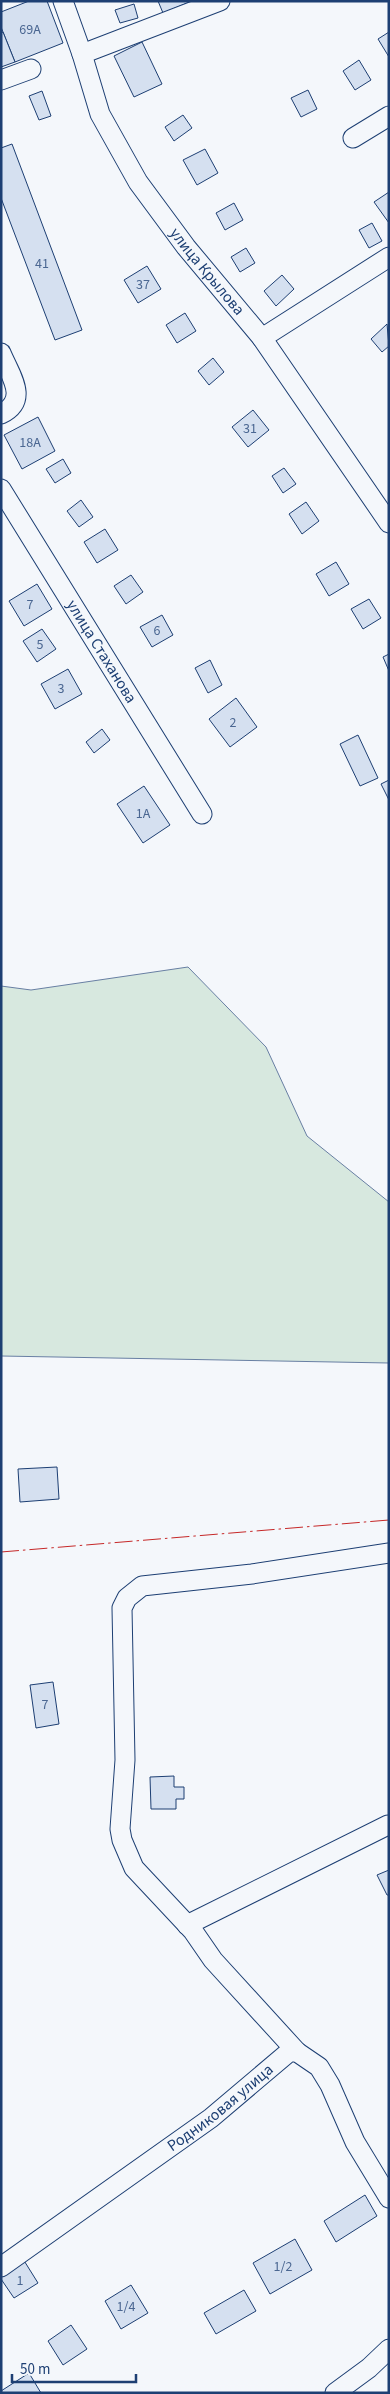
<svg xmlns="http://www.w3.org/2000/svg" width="390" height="2394" font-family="'Source Sans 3',sans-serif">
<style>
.green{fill:#d7e8df;stroke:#687fa3}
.building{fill:#d5e0f0;stroke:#1d3f73}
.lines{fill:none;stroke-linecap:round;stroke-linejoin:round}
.minor-casing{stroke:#1d3f73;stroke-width:21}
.minor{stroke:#f4f7fb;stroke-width:19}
.power{stroke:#c62828;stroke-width:1;stroke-dasharray:18 4 2.5 4;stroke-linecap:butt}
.labels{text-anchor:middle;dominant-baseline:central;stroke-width:4;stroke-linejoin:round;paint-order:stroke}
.number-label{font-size:14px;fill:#4b6792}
.street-label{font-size:16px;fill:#1d3f73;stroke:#f4f7fb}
</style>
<rect width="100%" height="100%" fill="#f4f7fb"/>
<!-- green -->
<path class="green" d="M 188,967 L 266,1047 L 307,1136 L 389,1202 L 389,1363 L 1,1356 L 1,986 L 31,990 Z"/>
<!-- building -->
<g class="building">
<path d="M 29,1 L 47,1 L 63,43 L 15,62 L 1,27 L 1,12 Z"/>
<path d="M 158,1 L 192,1 L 163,13 Z"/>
<path d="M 134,4 L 138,18 L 120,23 L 115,10 Z"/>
<path d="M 3,32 L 15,62 L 1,67 L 1,33 Z"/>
<path d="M 389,32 L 389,57 L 378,39 Z"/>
<path d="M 142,42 L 162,84 L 134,97 L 114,56 Z"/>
<path d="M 359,60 L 371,80 L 355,90 L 343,71 Z"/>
<path d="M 308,90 L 317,109 L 301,117 L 291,98 Z"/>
<path d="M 42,91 L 51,116 L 39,120 L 29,96 Z"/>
<path d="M 183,115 L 192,128 L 174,141 L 165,127 Z"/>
<path d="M 12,144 L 82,330 L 55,340 L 1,198 L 1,148 Z"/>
<path d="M 205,149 L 218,173 L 197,185 L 183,160 Z"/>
<path d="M 389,192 L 389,223 L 374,202 Z"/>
<path d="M 234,203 L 243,220 L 225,230 L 216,213 Z"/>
<path d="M 372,223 L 382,241 L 369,248 L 359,230 Z"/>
<path d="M 246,248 L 255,263 L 240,272 L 231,257 Z"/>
<path d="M 147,266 L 161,289 L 138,303 L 124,280 Z"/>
<path d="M 282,275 L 294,289 L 276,306 L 264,291 Z"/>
<path d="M 185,313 L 196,331 L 177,343 L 166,325 Z"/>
<path d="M 387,324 L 389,346 L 382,352 L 371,339 Z"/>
<path d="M 213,358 L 224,372 L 209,385 L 198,371 Z"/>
<path d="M 253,410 L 269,430 L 248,447 L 232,427 Z"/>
<path d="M 38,417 L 55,451 L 22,469 L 4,435 Z"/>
<path d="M 63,459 L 71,473 L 55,483 L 46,469 Z"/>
<path d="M 284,468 L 296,484 L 283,493 L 272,476 Z"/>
<path d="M 81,500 L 93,517 L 79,527 L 67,511 Z"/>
<path d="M 306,502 L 319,521 L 302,534 L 289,514 Z"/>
<path d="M 105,529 L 118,550 L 97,563 L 84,542 Z"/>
<path d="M 336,562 L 349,584 L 329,596 L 316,574 Z"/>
<path d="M 131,575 L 143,592 L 126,604 L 114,586 Z"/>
<path d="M 37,584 L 52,609 L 24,626 L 9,601 Z"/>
<path d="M 369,599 L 381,618 L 363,629 L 351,609 Z"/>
<path d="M 162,615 L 173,635 L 152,647 L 140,627 Z"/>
<path d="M 42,629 L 56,649 L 37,662 L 23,641 Z"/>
<path d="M 389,654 L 389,671 L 383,657 Z"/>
<path d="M 210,660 L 222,685 L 208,693 L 195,668 Z"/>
<path d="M 68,669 L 82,694 L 55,709 L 41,684 Z"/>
<path d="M 236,698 L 257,727 L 230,747 L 209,719 Z"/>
<path d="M 102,729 L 110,740 L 94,753 L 86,742 Z"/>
<path d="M 358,735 L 378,778 L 360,786 L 340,744 Z"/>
<path d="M 389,780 L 389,800 L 381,784 Z"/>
<path d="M 144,786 L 170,825 L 143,843 L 117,804 Z"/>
<path d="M 57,1467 L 59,1499 L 20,1502 L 18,1469 Z"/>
<path d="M 53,1682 L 59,1724 L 36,1728 L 30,1685 Z"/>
<path d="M 174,1776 L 174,1787 L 184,1787 L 184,1799 L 176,1799 L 176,1809 L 151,1809 L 150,1777 Z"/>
<path d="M 389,1870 L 389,1895 L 387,1895 L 377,1875 Z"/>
<path d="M 365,2195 L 377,2216 L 336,2242 L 324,2221 Z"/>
<path d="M 295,2239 L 312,2270 L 270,2294 L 253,2263 Z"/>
<path d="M 23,2259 L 38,2283 L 14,2298 L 1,2279 L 1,2273 Z"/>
<path d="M 131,2285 L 148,2313 L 121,2329 L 105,2301 Z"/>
<path d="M 244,2290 L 256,2311 L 216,2334 L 204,2313 Z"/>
<path d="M 71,2325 L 87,2349 L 63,2365 L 48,2341 Z"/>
<path d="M 29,2373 L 41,2393 L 1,2393 L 1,2391 Z"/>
</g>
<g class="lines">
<!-- minor casing -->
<g class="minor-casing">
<g id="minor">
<path id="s1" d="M 63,1 L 82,54 L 100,114 L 138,182 L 186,247 L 262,338 L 389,523"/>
<path d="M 82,54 L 220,1"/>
<path d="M 1,80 L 31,69"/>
<path d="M 353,138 L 389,116"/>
<path d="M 262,338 L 389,257"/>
<path d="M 1,353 C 10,375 30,400 1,414"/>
<path id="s2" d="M 1,489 L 202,814"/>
<path d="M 187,1925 L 388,1825"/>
<path d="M 297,2052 L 213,1960 L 193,1931 L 134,1868 L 122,1840 L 120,1829 L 125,1760 L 122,1608 L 127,1598 L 142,1586 L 252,1574 L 389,1553"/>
<path id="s3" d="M 1,2267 L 211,2118 L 289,2052 L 297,2052 L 319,2067 L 330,2085 L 355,2142 L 389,2198"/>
<path d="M 335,2393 L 369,2368 L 389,2349"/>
</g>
</g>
<!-- minor -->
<use href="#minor" class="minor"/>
<!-- power -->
<path class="power" d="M 1,1552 L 389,1520"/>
</g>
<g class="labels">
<!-- number labels -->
<g class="number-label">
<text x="30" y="30">69А</text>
<text x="42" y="264">41</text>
<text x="143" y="285">37</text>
<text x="250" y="429">31</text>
<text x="30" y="443">18А</text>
<text x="30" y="605">7</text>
<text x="157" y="631">6</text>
<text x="40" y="645">5</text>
<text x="61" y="689">3</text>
<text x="233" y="723">2</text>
<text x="143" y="814">1А</text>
<text x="45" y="1705">7</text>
<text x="283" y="2267">1/2</text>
<text x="20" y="2281">1</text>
<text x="126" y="2307">1/4</text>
</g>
<!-- street labels -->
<g class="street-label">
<text stroke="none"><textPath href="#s1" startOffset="310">улица Крылова</textPath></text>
<text stroke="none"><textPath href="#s2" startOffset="191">улица Стаханова</textPath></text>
<text stroke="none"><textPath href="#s3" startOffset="271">Родниковая улица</textPath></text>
</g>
</g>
<!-- border -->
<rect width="390" height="2394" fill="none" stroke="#1d3f73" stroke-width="5"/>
<!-- scale -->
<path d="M12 2374v8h124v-8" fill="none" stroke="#1d3f73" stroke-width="2.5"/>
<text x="20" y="2374" font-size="15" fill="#1d3f73" stroke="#f4f7fb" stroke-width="4" paint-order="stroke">50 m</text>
</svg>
